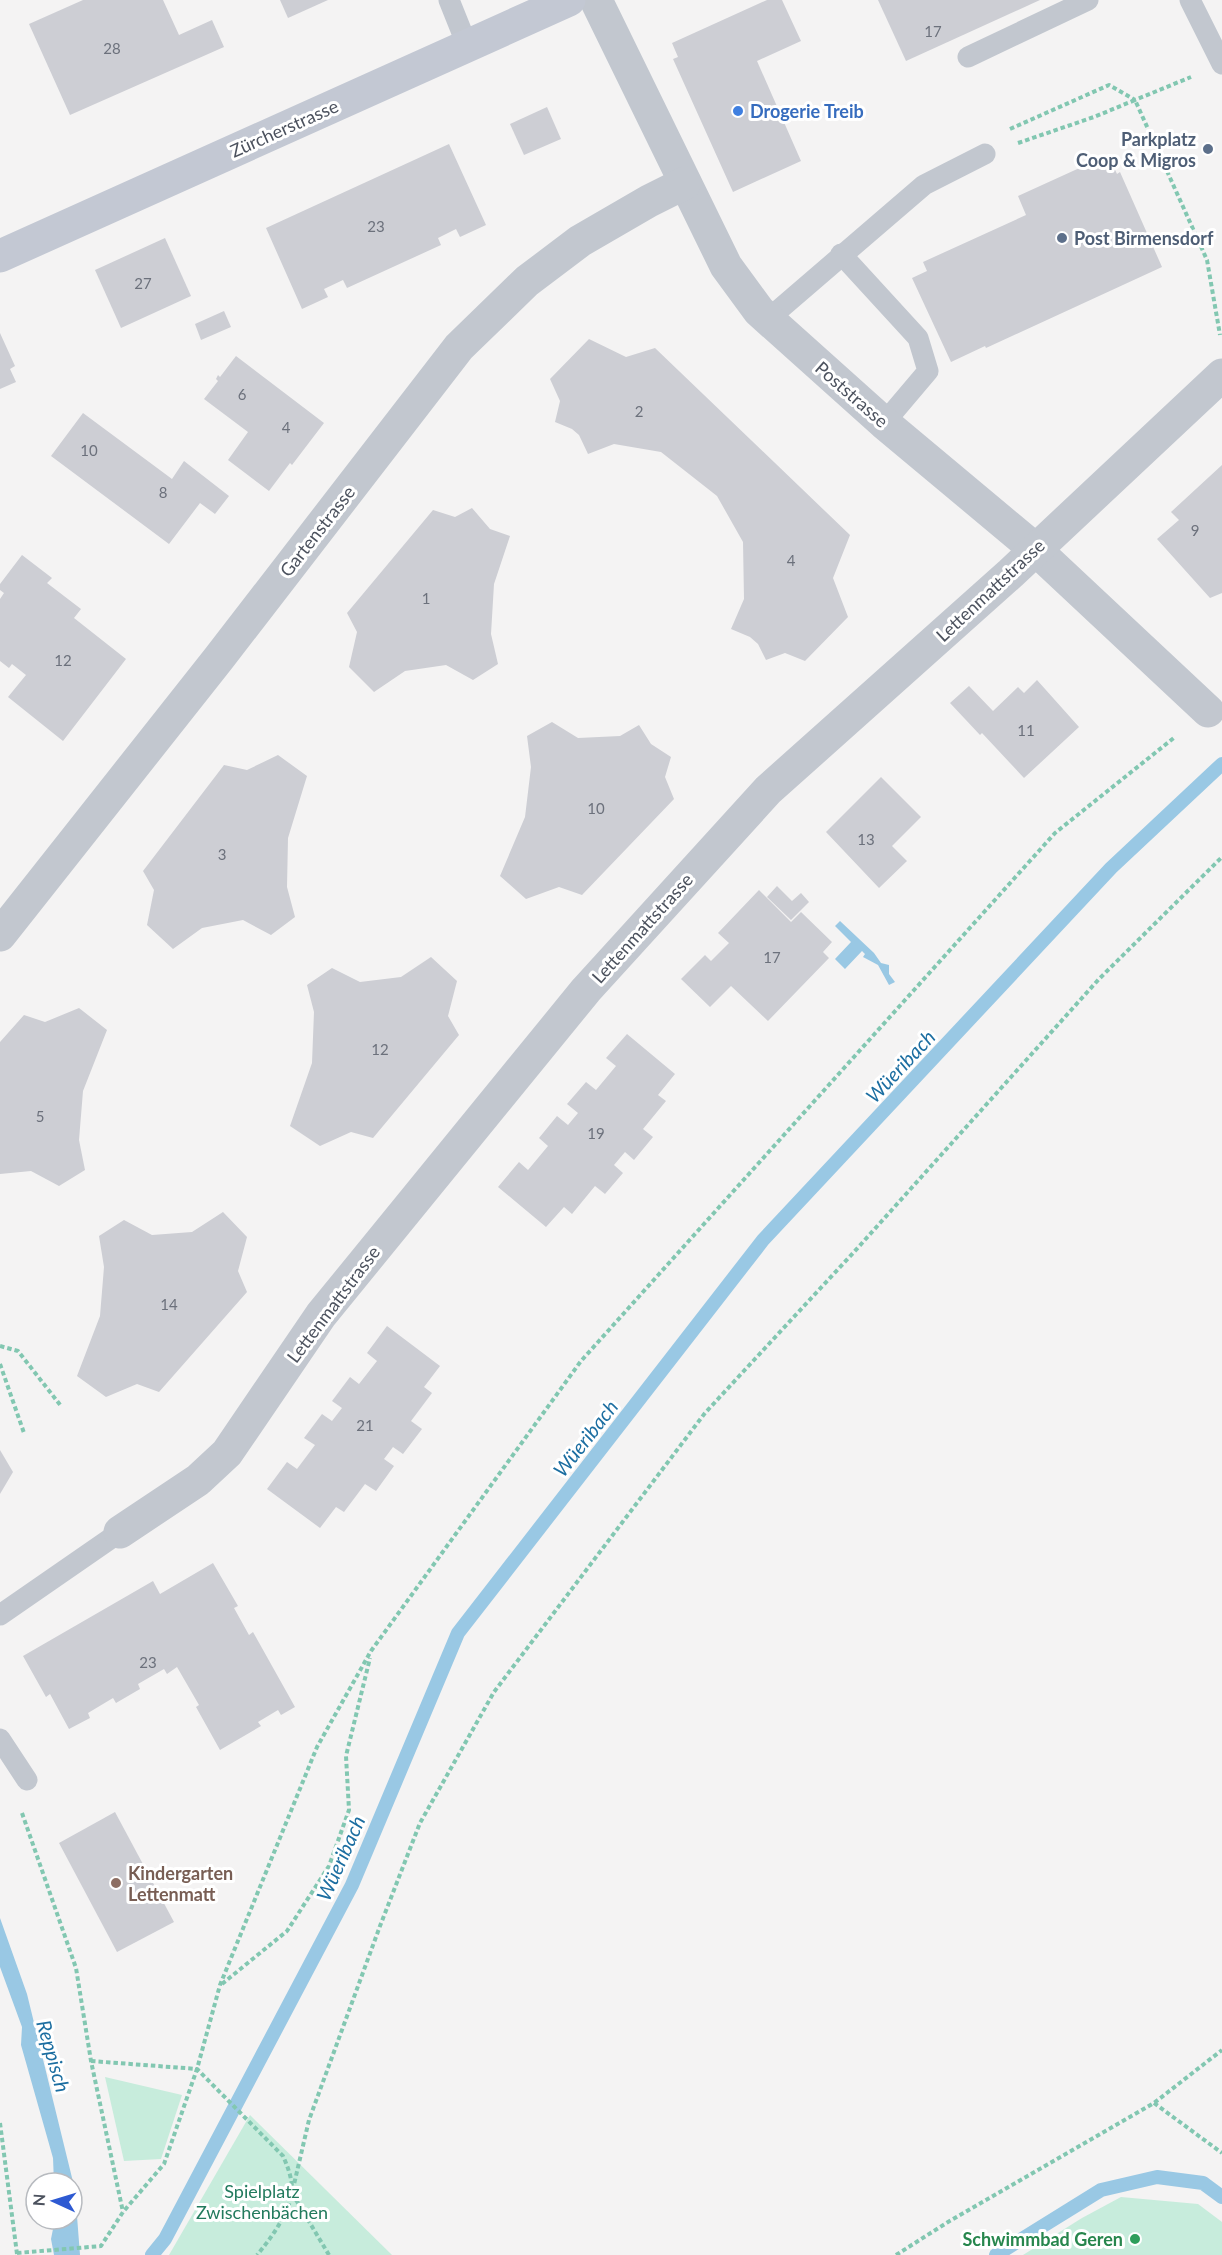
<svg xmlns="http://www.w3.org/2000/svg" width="1222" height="2255" font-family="Lato,sans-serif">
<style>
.green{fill:#c7ecdc}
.water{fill:#99c8e4}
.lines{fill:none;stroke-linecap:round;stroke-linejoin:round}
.stream{stroke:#99c8e4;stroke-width:14}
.building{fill:#cdced4}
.path{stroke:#82c7b1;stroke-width:4;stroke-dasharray:4.5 3;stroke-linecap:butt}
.service{stroke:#c2c7cf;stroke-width:21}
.minor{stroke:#c2c7cf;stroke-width:33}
.secondary{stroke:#c3c8d3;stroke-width:33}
.shop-dot{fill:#3f7fe0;stroke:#fff;stroke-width:2}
.service-dot{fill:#5c6f8a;stroke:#fff;stroke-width:2}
.education-dot{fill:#8d6e63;stroke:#fff;stroke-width:2}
.leisure-dot{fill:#2e9e5b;stroke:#fff;stroke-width:2}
.labels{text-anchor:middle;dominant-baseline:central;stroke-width:6;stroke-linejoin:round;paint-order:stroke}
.number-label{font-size:15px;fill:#6c717c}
.shop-label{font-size:18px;font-weight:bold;fill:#366cbe;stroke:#fff;text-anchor:start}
.street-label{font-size:18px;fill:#4c525e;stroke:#fff}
.service-label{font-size:18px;font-weight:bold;fill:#4e5e75;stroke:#fff;text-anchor:end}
.education-label{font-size:18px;font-weight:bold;fill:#785e54;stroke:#fff;text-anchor:start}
.park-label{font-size:18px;fill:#227a5d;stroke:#fff}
.leisure-label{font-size:18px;font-weight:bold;fill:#27864d;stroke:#fff;text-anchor:end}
.water-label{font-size:20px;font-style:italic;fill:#1c6ea1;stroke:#fff}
</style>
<rect width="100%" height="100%" fill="#f4f3f3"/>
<!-- green -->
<g class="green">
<path d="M 105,2077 L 182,2095 L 161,2159 L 124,2161 Z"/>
<path d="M 250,2115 L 392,2255 L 169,2255 Z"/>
<path d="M 1121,2197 L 1198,2204 L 1222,2222 L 1222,2255 L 1023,2255 L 1082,2218 Z"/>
</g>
<!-- water -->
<g class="water">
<path d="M 840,921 L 874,953 L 881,963 L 889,965 L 889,974 L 895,982 L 889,985 L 878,965 L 863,957 L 865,954 L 862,951 L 845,969 L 835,959 L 851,942 L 835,926 Z"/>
<path d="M 0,1918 L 27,1994 L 75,2190 L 80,2255 L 54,2255 L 51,2239 L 55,2219 L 72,2219 L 72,2183 L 54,2183 L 53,2158 L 21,2045 L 22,2027 L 0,1967 Z"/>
</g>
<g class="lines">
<!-- stream -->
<g class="stream">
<path d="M 152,2255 L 165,2239 L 352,1885 L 458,1633 L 763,1240 L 1111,868 L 1222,764"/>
<path d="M 996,2255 L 1101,2190 L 1157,2177 L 1203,2183 L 1222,2197"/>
</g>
</g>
<!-- building -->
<g class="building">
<path d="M 83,0 L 163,0 L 179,35 L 212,20 L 224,47 L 70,115 L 29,24 Z"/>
<path d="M 280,0 L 328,0 L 288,18 Z"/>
<path d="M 767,0 L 782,0 L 801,41 L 757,61 L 801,161 L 733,192 L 673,59 L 678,57 L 672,43 Z"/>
<path d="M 878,0 L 1040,0 L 906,61 Z"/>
<path d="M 547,107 L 561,139 L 524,155 L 510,124 Z"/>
<path d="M 449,144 L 486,225 L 460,237 L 456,229 L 438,238 L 441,245 L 347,288 L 343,280 L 324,289 L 328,297 L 302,309 L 266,228 Z"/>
<path d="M 1108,155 L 1117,174 L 1120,172 L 1162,267 L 986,348 L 985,346 L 951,362 L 912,278 L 927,271 L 923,262 L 1026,215 L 1018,196 Z"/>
<path d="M 165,238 L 191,296 L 121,328 L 95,270 Z"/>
<path d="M 224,311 L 231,327 L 201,340 L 195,324 Z"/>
<path d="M 0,333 L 15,366 L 10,369 L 16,382 L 0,389 Z"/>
<path d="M 589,339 L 626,357 L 655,348 L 850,535 L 833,578 L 848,617 L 805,661 L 785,653 L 766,660 L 758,644 L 750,637 L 731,629 L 744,599 L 743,542 L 717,496 L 661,452 L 614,444 L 588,454 L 579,435 L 572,429 L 555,422 L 560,401 L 550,379 Z"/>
<path d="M 236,356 L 324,423 L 292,465 L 290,463 L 269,491 L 228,460 L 248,432 L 204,399 L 218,381 L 216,379 L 218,375 L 220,377 Z"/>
<path d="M 83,413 L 172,479 L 184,461 L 229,496 L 215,514 L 200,503 L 169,544 L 51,456 Z"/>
<path d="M 1222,465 L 1222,593 L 1210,598 L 1157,539 L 1179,520 L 1171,512 Z"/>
<path d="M 472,508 L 490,529 L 510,536 L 494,584 L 491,634 L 498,664 L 473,680 L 446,665 L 405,671 L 374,692 L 349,667 L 357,632 L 347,613 L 433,510 L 455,517 Z"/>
<path d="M 22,555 L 52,578 L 47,583 L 81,609 L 74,618 L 126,659 L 63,741 L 8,697 L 26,675 L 12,664 L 9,668 L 0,661 L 0,599 L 4,593 L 0,590 L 0,584 Z"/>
<path d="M 1037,680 L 1079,727 L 1024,778 L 982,733 L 980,735 L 950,703 L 969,686 L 993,711 L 1018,687 L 1024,693 Z"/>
<path d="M 552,722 L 578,738 L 620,736 L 639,725 L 651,744 L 671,757 L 665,777 L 674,799 L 582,895 L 559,887 L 526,899 L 500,876 L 525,817 L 531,767 L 527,736 Z"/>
<path d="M 278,755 L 307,776 L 288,838 L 287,887 L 295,917 L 271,935 L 243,920 L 202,928 L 173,949 L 147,925 L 154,890 L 143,871 L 224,765 L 247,770 Z"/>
<path d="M 881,777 L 921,817 L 892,846 L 907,861 L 879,888 L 826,832 Z"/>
<path d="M 777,886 L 792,901 L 801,893 L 809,902 L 791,920 L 767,897 Z"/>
<path d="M 759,890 L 791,922 L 801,912 L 832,942 L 823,952 L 829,958 L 768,1021 L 731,986 L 710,1007 L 681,979 L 705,955 L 711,961 L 729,943 L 718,933 Z"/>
<path d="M 431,957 L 457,981 L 448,1016 L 459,1035 L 373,1138 L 351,1132 L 320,1146 L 290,1126 L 312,1063 L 314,1012 L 307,985 L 332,968 L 360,982 L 401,977 Z"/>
<path d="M 79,1008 L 107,1030 L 83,1091 L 79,1140 L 85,1170 L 59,1186 L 31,1171 L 0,1174 L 0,1042 L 24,1015 L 45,1022 Z"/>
<path d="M 627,1034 L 675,1074 L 658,1095 L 666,1101 L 643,1129 L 653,1137 L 634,1160 L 625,1152 L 614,1165 L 623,1173 L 605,1194 L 595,1186 L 572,1214 L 564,1207 L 546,1227 L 498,1187 L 519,1162 L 528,1170 L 548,1146 L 539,1138 L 557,1116 L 568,1125 L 578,1113 L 567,1104 L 586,1082 L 596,1090 L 616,1066 L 606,1058 Z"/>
<path d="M 223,1212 L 247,1237 L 238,1271 L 247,1292 L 159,1392 L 137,1384 L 106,1397 L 77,1376 L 100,1316 L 104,1267 L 99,1236 L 124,1220 L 152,1235 L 192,1232 Z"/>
<path d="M 387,1326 L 440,1366 L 424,1387 L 432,1393 L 411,1421 L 422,1429 L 403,1454 L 393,1447 L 384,1459 L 394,1466 L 376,1491 L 365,1484 L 344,1512 L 336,1507 L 320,1528 L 267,1489 L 287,1462 L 297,1469 L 315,1445 L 304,1438 L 322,1414 L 332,1421 L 342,1408 L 332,1401 L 350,1377 L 359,1384 L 377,1361 L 367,1353 Z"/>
<path d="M 0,1450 L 13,1472 L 0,1494 Z"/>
<path d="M 213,1563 L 238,1606 L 234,1608 L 249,1635 L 253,1632 L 295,1707 L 281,1715 L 278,1710 L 258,1722 L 261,1726 L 220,1750 L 196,1707 L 199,1705 L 177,1667 L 167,1674 L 164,1669 L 138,1684 L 140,1689 L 116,1703 L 113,1698 L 88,1713 L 90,1718 L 69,1729 L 50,1694 L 46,1697 L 23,1656 L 153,1581 L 160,1594 Z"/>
<path d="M 115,1812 L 174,1922 L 117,1952 L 59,1843 Z"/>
</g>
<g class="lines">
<!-- path -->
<g class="path">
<path d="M 1010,129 L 1109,85 L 1135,100 L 1191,77"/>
<path d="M 1018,143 L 1094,117 L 1135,100 L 1207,260 L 1220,335"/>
<path d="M 0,1346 L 18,1351 L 61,1406"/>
<path d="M 0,1364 L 24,1433"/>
<path d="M 22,1813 L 76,1968 L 91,2061 L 123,2212"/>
<path d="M 222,1984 L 287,1931 L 329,1866 L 349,1810 L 346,1756 L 370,1658"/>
<path d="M 91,2061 L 197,2069 L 283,2156 C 288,2167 293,2181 292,2193 C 289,2213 270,2240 257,2255"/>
<path d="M 1154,2103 L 1222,2153"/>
<path d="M 0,2123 L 17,2254"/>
<path d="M 17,2253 L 101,2246 L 123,2212 L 164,2164 L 197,2069 L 220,1985 L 317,1747 L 371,1651 L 581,1361 L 1055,833 L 1175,737"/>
<path d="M 329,2255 L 292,2193 L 309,2120 L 380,1926 L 420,1823 L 494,1692 L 705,1413 L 854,1252 L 1099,979 L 1222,857"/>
<path d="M 896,2255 L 948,2222 L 1154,2103 L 1222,2050"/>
</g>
<!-- service -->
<g class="service">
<path d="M 449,0 L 467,45"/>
<path d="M 1190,0 L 1222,64"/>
<path d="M 968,57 L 1088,0"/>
<path d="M 841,254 L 918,338 L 928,371 L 884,423"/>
<path d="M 767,320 L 924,185 L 985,154"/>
<path d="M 0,1615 L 120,1532"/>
<path d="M 0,1739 L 27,1780"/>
</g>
<!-- minor -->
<g class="minor">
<path d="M 596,0 L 726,266 L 759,311 L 884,423 L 1036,550 L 1208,711"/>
<path d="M 0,935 L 219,658 L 459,347 L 527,281 L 580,241 L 649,201 L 685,183"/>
<path d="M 120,1532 L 198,1480 L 227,1453 L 321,1315 L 586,990 L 768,790 L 1011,573 L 1222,375"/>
</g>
<!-- secondary -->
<path class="secondary" d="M 0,256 L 569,0"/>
</g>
<!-- markers -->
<circle class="shop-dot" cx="738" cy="111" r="6"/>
<g class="service-dot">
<circle cx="1208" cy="149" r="6"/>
<circle cx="1062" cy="238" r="6"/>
</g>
<circle class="education-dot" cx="116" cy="1883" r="6"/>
<circle class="leisure-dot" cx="1135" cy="2239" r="6"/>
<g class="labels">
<!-- number labels -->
<g class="number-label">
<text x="933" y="31">17</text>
<text x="112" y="48">28</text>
<text x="376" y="226">23</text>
<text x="143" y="283">27</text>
<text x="242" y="394">6</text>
<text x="639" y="411">2</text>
<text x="286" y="427">4</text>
<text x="89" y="450">10</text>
<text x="163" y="492">8</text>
<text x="1195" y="530">9</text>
<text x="791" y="560">4</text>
<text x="426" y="598">1</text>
<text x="63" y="660">12</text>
<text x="1026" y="730">11</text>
<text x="596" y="808">10</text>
<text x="866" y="839">13</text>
<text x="222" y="854">3</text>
<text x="772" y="957">17</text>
<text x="380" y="1049">12</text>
<text x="40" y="1116">5</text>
<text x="596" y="1133">19</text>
<text x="169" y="1304">14</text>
<text x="365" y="1425">21</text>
<text x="148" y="1662">23</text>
</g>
<!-- shop labels -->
<g class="shop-label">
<text x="750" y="111">Drogerie Treib</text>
</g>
<!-- street labels -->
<g class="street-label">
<text transform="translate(284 128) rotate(-24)">Zürcherstrasse</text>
<text transform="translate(852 394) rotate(41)">Poststrasse</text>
<text transform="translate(317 531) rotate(-52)">Gartenstrasse</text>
<text transform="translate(990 590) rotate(-43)">Lettenmattstrasse</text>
<text transform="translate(642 928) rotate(-48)">Lettenmattstrasse</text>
<text transform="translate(333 1304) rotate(-53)">Lettenmattstrasse</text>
</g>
<!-- service labels -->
<g class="service-label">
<text x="1196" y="139">Parkplatz<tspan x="1196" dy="21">Coop &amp; Migros</tspan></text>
<text x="1074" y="238" text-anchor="start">Post Birmensdorf</text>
</g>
<!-- education labels -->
<g class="education-label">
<text x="128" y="1873">Kindergarten<tspan x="128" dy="21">Lettenmatt</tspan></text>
</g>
<!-- park labels -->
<g class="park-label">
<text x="262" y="2191">Spielplatz<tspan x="262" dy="21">Zwischenbächen</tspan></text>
</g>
<!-- leisure labels -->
<g class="leisure-label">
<text x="1123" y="2239">Schwimmbad Geren</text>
</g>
<!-- water labels -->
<g class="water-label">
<text transform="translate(900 1066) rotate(-47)">Wüeribach</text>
<text transform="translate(585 1438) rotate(-52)">Wüeribach</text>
<text transform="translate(340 1858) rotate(-66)">Wüeribach</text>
<text transform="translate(54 2056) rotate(74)">Reppisch</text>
</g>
</g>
<!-- north arrow -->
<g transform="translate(54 2201) rotate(274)"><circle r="28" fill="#ffffff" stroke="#b7babf" stroke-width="1.5"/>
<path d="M0-4.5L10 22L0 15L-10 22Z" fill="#2e5ad2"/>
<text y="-9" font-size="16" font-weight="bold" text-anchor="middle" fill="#4c525e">N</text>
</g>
</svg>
